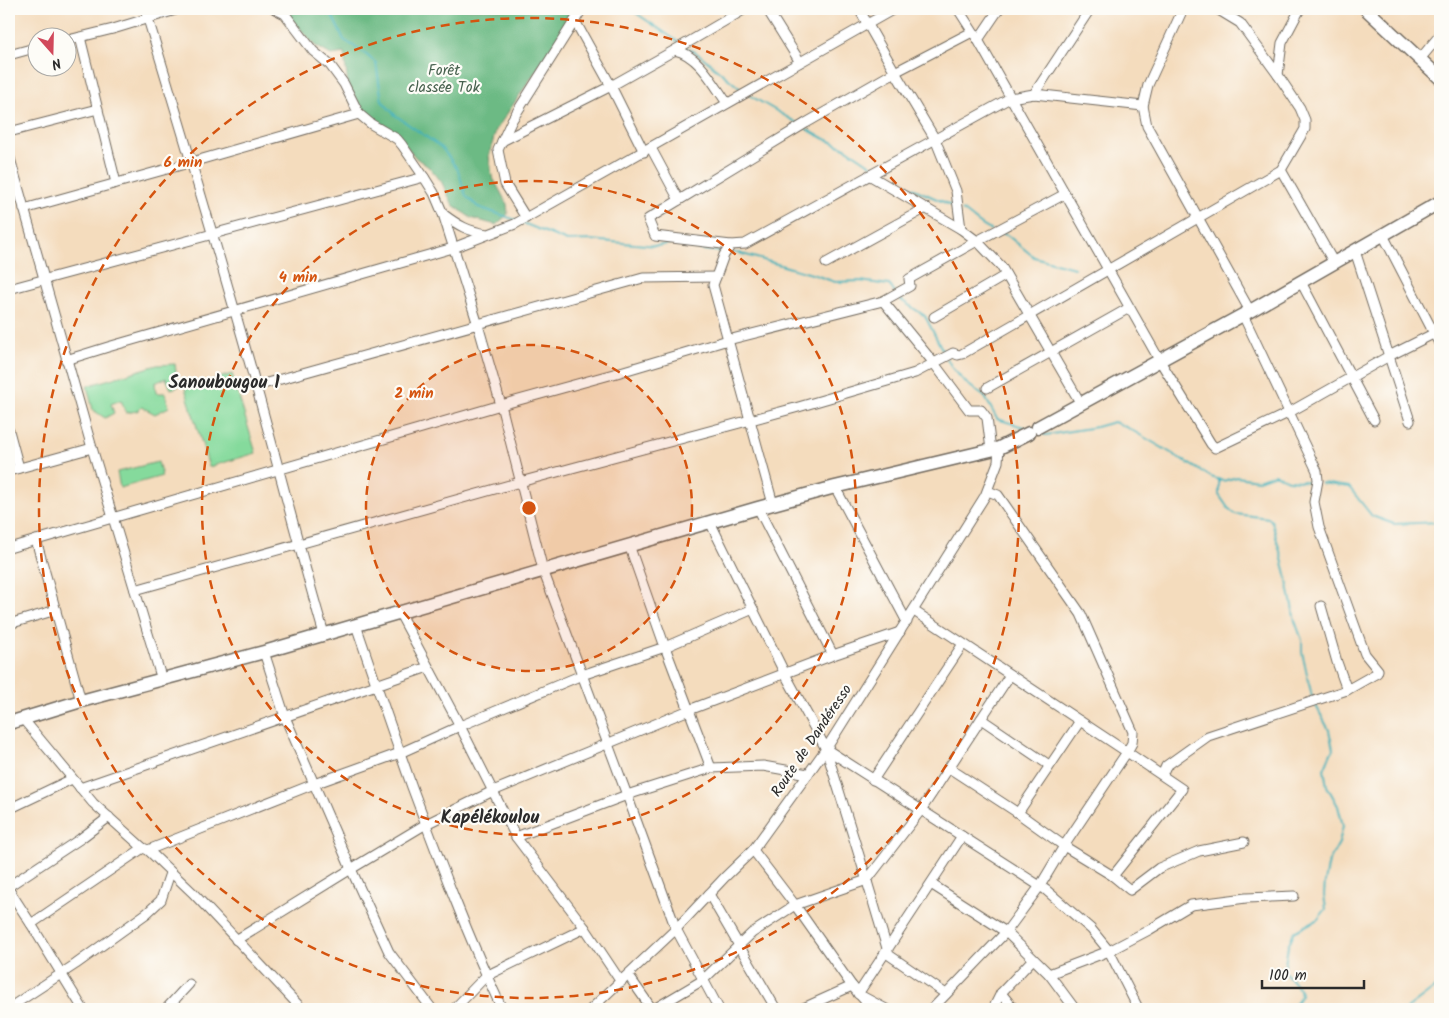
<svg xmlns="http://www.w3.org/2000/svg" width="1449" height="1018" font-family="Kalam,sans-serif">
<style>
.green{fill:#85da9c;stroke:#588264}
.forest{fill:#6cba84;stroke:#4c7258}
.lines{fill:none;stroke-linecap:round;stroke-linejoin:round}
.stream{stroke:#40b1ba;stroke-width:2}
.minor-casing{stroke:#71695e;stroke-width:11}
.highway-casing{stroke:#71695e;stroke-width:15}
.minor{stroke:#fff;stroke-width:9}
.highway{stroke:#fff;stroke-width:12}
.ring{fill:none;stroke:#d5540f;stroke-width:2.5;stroke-dasharray:9 6}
.labels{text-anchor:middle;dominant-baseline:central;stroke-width:4.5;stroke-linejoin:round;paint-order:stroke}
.park-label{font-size:15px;fill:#46604d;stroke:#fdfcf7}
.street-label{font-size:15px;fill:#2b2b2b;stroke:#fdfcf7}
.quarter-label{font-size:18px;font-weight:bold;fill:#2b2b2b;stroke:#fdfcf7}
.centre{fill:#d5540f;stroke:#fdfcf7;stroke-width:2.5}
.ring-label{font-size:15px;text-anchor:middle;font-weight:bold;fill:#d5540f;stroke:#fdfcf7;stroke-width:4.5;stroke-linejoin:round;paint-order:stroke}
</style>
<rect width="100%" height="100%" fill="#fdfcf7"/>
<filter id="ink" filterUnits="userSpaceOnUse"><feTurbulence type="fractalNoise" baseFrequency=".02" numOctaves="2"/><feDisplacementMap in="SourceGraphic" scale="10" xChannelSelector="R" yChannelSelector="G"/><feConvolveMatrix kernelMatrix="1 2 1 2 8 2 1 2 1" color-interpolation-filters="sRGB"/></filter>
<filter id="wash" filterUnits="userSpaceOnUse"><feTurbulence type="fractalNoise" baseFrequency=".0096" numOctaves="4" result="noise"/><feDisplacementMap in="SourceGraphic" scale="20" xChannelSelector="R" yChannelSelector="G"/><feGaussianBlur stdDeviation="1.12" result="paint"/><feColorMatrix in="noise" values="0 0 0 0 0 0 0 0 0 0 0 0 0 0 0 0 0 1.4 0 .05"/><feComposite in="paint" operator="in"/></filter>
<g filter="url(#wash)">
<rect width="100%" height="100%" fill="#f4dcbd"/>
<!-- green -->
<g class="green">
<path d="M 175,364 L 178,387 L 171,389 L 166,378 L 155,383 L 156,393 L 165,393 L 169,407 L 155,414 L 142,407 L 137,411 L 126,413 L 121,400 L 111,404 L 114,413 L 105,418 L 93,410 L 87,386 L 157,365 Z"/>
<path d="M 232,374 L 256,453 L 209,467 L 185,388 Z"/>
<path d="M 158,462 L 162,476 L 120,488 L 117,472 Z"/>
</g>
<!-- forest -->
<path class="forest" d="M 293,9 L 578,9 L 496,130 L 489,156 L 492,176 L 507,204 L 508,214 L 496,225 L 471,218 L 453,205 L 441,181 L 430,168 L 416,158 L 393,130 L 368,116 L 348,86 L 344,53 L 331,55 L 314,45 L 289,16 Z"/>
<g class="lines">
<!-- stream -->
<g class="stream">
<path d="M 329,9 L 344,40 L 363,52 L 376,63 L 382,101 L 395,115 L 442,148 L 458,170 L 466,196 L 478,207 L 516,220"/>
<path d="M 630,9 L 680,43"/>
<path d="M 686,47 L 700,55 L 743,91"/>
<path d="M 749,95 L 799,124"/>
<path d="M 805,128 L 817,135 L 847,149 L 877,169"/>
<path d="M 883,173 L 894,180 L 955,207"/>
<path d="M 962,210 C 972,216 980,226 991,230"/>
<path d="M 523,223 L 567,241 L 590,240 L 657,246 L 672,243 L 703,250 L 723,252"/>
<path d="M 1000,233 L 1007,235 L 1034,257 L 1074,268"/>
<path d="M 730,253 L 739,253 L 815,275 L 835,282 L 860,281 L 889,285 L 895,292"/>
<path d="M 898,296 L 901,300 L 925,316 L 945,355"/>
<path d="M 947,359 L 953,369 L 966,383 L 985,397 L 997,419 L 1027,428"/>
<path d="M 1038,432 L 1046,435 L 1096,427 L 1114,422 L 1128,428 L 1161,447 L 1211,477 L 1223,481 L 1237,477 L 1258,480 L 1275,474 L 1288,480 L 1313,482"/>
<path d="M 1219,479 L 1219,495 L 1228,508 L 1235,514 L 1269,518 L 1272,522 L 1285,570 L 1295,621 L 1302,640 L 1302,652 L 1312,697"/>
<path d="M 1321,483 L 1349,487 L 1372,516 L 1394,524 L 1440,522"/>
<path d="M 598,1009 L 599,1008"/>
<path d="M 1292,1009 L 1301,995 L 1300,990 L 1284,971 L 1288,946 L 1294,932 L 1318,919 L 1326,909 L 1324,895 L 1325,882 L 1329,861 L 1339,843 L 1343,826 L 1338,806 L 1327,786 L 1324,769 L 1333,749 L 1329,730 L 1315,704"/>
<path d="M 1407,1009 L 1440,984"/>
</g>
</g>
</g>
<g filter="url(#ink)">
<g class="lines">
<!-- minor casing -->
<g class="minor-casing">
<g id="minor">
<path d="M 145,9 C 183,134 221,260 256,386 C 279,469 300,552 324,634"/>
<path d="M 275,9 L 285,14 L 313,51 L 330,65 L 344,84 L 359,114 L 371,124 L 397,139 L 402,145 L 424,177 L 434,193 L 443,214 L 478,325 L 501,405 L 543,570 L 627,795 L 676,929 L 719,1009"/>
<path d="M 767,9 L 800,62"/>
<path d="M 859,9 L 895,72 L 935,139 L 956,191 L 961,229"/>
<path d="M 958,9 L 978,40 L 1160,361 L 1211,444 L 1215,448 L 1288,413 L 1389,356 L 1435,333"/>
<path d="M 1183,9 L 1148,85 L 1143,106 L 1147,126 L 1250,311"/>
<path d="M 575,21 L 611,86 L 644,152"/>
<path d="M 80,37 L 116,183"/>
<path d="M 68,40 L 113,29 L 179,9"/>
<path d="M 978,40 L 999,9"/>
<path d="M 675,50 L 745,9"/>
<path d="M 9,55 L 38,47"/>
<path d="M 1420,59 L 1440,35"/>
<path d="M 1278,75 L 1282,43 L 1300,9"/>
<path d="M 1034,94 L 1090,9"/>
<path d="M 9,132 L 98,109"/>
<path d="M 502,141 L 611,86 L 675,50 C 699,55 714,85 727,103"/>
<path d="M 651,148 L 679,200"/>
<path d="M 9,155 L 92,448 L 162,680"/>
<path d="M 1281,170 L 1334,263"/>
<path d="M 869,175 L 961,229 L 977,241 L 1001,266 L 1081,404"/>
<path d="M 24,209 L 192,162 L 359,114"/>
<path d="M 443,214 C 459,226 468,231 487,234"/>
<path d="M 526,218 L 505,184 L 498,150 L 512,120 L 582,9"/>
<path d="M 1383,235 L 1440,345"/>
<path d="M 731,245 L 655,236 L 648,219 L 806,123 L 895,72 L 972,32"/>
<path d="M 1355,251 L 1410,421"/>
<path d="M 826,263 L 926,208"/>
<path d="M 1301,282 L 1374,420"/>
<path d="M 9,289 L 424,177"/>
<path d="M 883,301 L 910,286 L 909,279 L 977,241 L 1065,194"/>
<path d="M 934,317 L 1006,275"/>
<path d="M 66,360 L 108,347 L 453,248 L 515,224 L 894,9"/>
<path d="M 256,386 L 643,278 L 716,277"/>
<path d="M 987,388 L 1129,308"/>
<path d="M 9,431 L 19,468"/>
<path d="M 9,471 L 92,448"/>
<path d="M 835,487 L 907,622"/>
<path d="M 988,491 L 998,495 L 1081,614 L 1133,732 L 1132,743 L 1127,752 L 1182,789 L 1113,876 L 1064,846 L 1018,813"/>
<path d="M 773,504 L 713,285 L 724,255 L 731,245 L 745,244 L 1010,98 L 1034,94 L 1143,106"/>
<path d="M 758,508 L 833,655"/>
<path d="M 710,522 L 785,674 L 826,749"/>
<path d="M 36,540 L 81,701"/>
<path d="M 629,545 L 665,647 L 711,768"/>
<path d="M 9,548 L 501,405 L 617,373 L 728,340 L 883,301 L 933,362 L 969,410 L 981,410 L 987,418 L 991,450"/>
<path d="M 135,590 L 520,482 L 795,408 L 915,373 L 953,353 L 958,355 L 962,354 L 1281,170 L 1305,129 L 1305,120 L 1300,108 L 1278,75 L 1240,23 L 1217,9"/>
<path d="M 1321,606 L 1337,662 L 1347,690"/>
<path d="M 914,611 L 1127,752 L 1064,846 L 1040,886 L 1006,932 L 932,1009"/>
<path d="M 399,612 L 460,726 L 516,837 L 585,928 L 621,982"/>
<path d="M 9,624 L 56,610"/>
<path d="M 356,625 C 374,679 393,733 412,787 C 440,862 468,937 502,1009"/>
<path d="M 264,652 L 285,717 L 351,869 L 389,952 L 432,1009"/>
<path d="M 23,719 L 93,803 L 143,848 L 148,850 L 193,893 L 302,1009"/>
<path d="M 981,719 L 1049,765"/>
<path d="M 949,768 L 1018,813 L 1080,721"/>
<path d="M 1162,775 L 1166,766 L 1208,736 L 1347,690 L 1377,673 L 1378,670 L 1365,654 L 1319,527 L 1314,502 L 1318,480 L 1317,471 L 1243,315"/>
<path d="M 873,780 L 963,644"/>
<path d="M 80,788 L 428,667"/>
<path d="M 9,809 L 72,779"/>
<path d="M 516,837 L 627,795 L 711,768 L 763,766 L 808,774"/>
<path d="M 148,850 L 314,784 L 400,753 L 460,726 L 582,675 L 665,647 L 753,609"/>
<path d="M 753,850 L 795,905 L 852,986 L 867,1003 L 869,1009"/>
<path d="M 1113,876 L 1130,890 L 1159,868 L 1199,851 L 1244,842"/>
<path d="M 931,884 L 1006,932 L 1049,974 L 1075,1009"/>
<path d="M 9,886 L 80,839 L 109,817"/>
<path d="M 9,890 L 31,924 L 83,1009"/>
<path d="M 709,894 L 776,1009"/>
<path d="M 31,924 L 143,848"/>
<path d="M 236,940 L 351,869 L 426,824 L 493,791 L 689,710 L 833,655 L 900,632"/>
<path d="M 1049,974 L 1109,951 L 1149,930 L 1191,905 L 1246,898 L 1294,896"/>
<path d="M 628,975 L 652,1009"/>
<path d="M 1001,993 L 1014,1009"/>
<path d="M 946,994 L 889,955 L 863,868 L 826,749 L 1046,890 L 1091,929 L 1109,951 L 1138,1008"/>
<path d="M 9,1008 L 76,964 L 147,913 L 161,900 L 170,873"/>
<path d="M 166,1009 L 189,984"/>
<path d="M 454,1009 L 486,976 L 585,928"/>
<path d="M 591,1009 L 676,929 L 725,877 L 753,850 L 826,749 L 985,496 L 998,462 L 999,448"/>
<path d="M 654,1009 L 703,980 L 752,933 L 795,905 L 867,880 L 921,810 L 1010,675"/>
<path d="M 801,1009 L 852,986"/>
<path d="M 886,1009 L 858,994 L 962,836"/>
<path d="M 993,1009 L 1001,993 L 1033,959"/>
</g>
</g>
<!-- highway casing -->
<g class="highway-casing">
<g id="highway">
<path d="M 1366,9 L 1440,78"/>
<path d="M 1038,427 L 1250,311 L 1440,202"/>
<path d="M 9,723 L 81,701 L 264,652 L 758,508 L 835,487 L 999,448 L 1029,433"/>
</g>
</g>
<!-- minor -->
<use href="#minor" class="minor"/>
<!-- highway -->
<use href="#highway" class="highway"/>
</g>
</g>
<!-- distance rings -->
<circle cx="529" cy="508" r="163" fill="#d5540f" fill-opacity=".12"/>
<g class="ring">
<circle cx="529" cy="508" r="163"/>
<circle cx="529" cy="508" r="327"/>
<circle cx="529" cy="508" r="490"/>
</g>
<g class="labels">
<!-- park labels -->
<g class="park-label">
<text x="444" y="71">Forêt<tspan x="444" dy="17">classée Tok</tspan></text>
</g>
<!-- street labels -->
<g class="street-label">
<text transform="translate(812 741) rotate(-56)">Route de Dandéresso</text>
</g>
<!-- quarter labels -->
<g class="quarter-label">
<text x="224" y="383">Sanoubougou 1</text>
<text x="490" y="818">Kapélékoulou</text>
</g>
</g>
<circle cx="529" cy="508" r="8" class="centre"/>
<g class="ring-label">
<text x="183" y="167">6 min</text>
<text x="298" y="282">4 min</text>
<text x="414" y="398">2 min</text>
</g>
<!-- margin -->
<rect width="1449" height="1018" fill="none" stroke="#fdfcf7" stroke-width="30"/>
<!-- north arrow -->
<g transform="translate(52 52) rotate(160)"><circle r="24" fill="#fdfcf7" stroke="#a9a8a5"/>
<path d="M0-4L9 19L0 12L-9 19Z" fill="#d1495b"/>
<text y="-8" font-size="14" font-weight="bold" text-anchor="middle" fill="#2b2b2b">N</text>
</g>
<!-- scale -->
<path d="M1262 980v8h102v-8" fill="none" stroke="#2b2b2b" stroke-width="2.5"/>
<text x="1269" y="980" font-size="15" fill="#2b2b2b" stroke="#fdfcf7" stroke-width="4" paint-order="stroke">100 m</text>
</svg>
